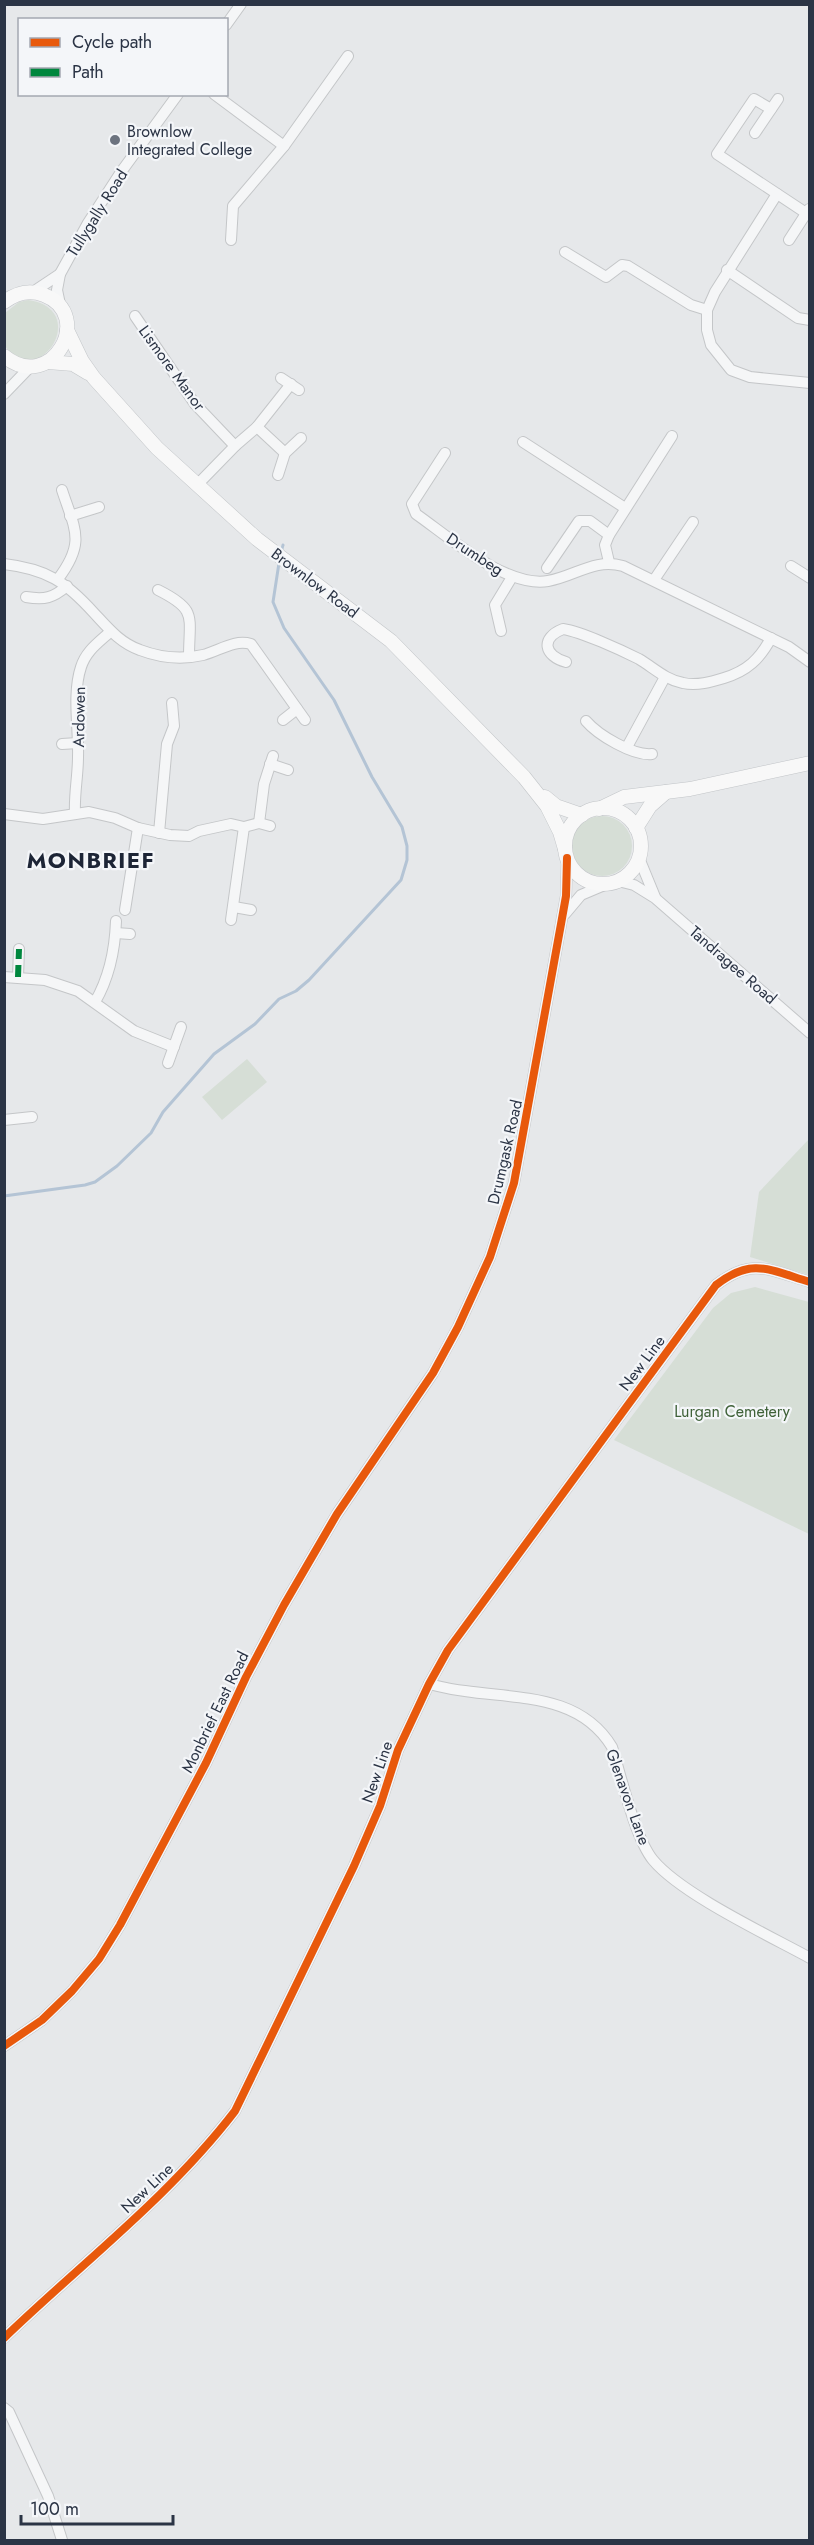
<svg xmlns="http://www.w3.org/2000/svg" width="814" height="2545" font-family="Jost,sans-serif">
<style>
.green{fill:#d6ded6}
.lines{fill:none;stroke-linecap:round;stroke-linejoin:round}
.stream{stroke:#b4c4d5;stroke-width:3}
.minor-casing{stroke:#c4c6c8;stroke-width:12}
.major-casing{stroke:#c2c5c8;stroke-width:15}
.minor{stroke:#f5f6f7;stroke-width:10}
.major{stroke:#f8f8f8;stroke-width:14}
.quiet{stroke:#00873e;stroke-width:6;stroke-dasharray:12 6;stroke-linecap:butt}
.cycleway-casing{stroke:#f4f6f9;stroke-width:11}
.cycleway{stroke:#e8590c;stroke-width:8}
.poi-dot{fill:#6c737f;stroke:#f4f6f9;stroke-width:2}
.labels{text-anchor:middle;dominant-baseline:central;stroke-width:4.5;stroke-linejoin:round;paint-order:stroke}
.poi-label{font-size:16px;fill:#2b3445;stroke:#f4f6f9;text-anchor:start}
.street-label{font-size:16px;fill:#2b3445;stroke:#f4f6f9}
.park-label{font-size:16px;fill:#3f6138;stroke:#f4f6f9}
.district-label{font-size:22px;font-weight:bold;letter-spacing:1.5px;fill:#1d2536;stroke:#f4f6f9}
</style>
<rect width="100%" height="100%" fill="#e6e8ea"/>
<!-- green -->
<g class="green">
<path d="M 28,300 C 92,309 39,393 5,346 L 5,313 L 19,302 Z"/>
<circle cx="602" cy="846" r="30"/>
<path d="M 247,1059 L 267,1082 L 222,1120 L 202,1097 Z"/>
<path d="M 809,1139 L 809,1275 L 750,1257 L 759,1192 Z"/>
<path d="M 755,1287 L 809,1302 L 809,1534 L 614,1440 L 713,1308 L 731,1293 Z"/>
</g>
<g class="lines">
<!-- stream -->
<g class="stream">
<path d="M 281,553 L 283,545"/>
<path d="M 4,1196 L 85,1185 L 95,1182 L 117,1166 L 151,1133 L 163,1112 L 214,1054 L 255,1024 L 279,999 L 296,991 L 309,980 L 401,880 L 407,860 L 407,846 L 402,827 L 372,777 L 334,700 L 284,628 L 273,602 L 279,563"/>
</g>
<!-- minor casing -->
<g class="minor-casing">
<g id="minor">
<path d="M 226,25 L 241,4"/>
<path d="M 214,94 L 284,146"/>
<path d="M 771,109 L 754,99 L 717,154 L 806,213"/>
<path d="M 755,133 L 778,99"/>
<path d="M 777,194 L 715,292 L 707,310 L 707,330 L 711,345 L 731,370 L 750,377 L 810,383"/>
<path d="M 231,240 L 233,206 L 284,146 L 348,56"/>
<path d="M 789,240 L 809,209"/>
<path d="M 565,252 L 606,277 L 622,265 L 628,266 L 691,305 L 707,310"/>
<path d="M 727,270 L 798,318 L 810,320"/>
<path d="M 33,292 L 60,274"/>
<path d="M 61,309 L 57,290 L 60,274 L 88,223 L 121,172 L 178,94"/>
<path d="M 135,316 L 195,404 L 235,446"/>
<path d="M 281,378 L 299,390"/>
<path d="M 4,394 L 30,367"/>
<path d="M 257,427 L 285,453"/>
<path d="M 523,442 L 625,508"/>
<path d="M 445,453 L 412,504 L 416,514 C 449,537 506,588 548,581 C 576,576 594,558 623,566 L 789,647 L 810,662"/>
<path d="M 278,475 L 285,453 L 301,438"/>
<path d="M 197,485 L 235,446 L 257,427 L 291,384"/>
<path d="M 70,516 L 99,507"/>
<path d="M 609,562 L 605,545 L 609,535 L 672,436"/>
<path d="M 4,564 C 47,569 66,582 94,613 C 108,628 120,643 140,650 C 161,658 181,660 203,655 C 219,651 234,639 251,644 L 305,720"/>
<path d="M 791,566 L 810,578"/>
<path d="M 547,568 L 579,521 L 590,521 L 609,535"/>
<path d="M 58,579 C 86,542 75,530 62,490"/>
<path d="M 654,580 L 693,522"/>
<path d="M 158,590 C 198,610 189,616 189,657"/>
<path d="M 26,597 C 45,600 53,598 67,586"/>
<path d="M 501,631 L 495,605 L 512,577"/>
<path d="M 566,662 C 544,656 540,638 563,629 C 582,632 621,650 639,659 C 654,668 666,680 683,683 C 697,686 711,682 724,678 C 747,671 760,659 771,638"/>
<path d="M 283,720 L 297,709"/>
<path d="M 586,721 C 598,735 633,756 652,754"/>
<path d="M 62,744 L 78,743"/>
<path d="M 627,747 L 665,677"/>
<path d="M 270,764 L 288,770"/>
<path d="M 75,813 C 74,794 78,776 78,757 C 79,729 72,694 81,667 C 86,651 98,643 110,632"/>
<path d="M 4,814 L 43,819 L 89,812 L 115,818 L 138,828 L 170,835 L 189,836 L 199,831 L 231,824 L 244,827 L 259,823 L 270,826"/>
<path d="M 259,823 L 264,784 L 273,756"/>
<path d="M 159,833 L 167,744 L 174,726 L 172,703"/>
<path d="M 639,858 L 655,897"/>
<path d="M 618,881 L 634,885 L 655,898 L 810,1033"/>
<path d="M 234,907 L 251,910"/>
<path d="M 125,910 L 138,828"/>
<path d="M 565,914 L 581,895 L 607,884"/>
<path d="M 231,920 L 244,827"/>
<path d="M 116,933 L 130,934"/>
<path d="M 4,977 L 45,980 L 78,991 L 134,1031 L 174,1047"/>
<path d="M 18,977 L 19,949"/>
<path d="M 95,1002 C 109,978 115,949 116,921"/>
<path d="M 168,1063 L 181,1027"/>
<path d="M 4,1120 L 32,1117"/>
<path d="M 429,1684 C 441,1687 453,1690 465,1691 C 518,1699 580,1694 612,1747 C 621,1776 635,1838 653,1860 C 681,1894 768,1935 810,1958"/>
<path d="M 4,2046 L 42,2020 L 72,1991 L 99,1959 L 120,1925 L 206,1763 L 246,1677 L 284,1605 L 337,1514 L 433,1373 L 458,1327 L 490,1257 L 514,1183 L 561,924 L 566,896 L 567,858"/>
<path d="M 4,2338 C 82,2263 169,2197 235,2111 L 354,1866 L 380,1806 L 398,1750 L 429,1684 L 448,1650 L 716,1285 C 752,1257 770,1270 810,1282"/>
<path d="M 4,2408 L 9,2412 L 48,2496 L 62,2540"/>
</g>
</g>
<!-- major casing -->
<g class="major-casing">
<g id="major">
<path d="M 4,302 C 16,293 29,289 44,295 C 96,315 51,395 4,356"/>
<path d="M 67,330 L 82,361 L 94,378 L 157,448 L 257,539 L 391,641 L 524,777 L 547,806 L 560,832 L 565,849"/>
<path d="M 48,362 L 73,364 L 88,373"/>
<path d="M 545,797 L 556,806 L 582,815"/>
<circle cx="603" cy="846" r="38"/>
<path d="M 599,809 L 624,797 L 690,789 L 810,763"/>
<path d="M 636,828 L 650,806 L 666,792"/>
</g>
</g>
<!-- minor -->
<use href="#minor" class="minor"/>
<!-- major -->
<use href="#major" class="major"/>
<!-- quiet -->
<path class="quiet" d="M 18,977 L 19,949"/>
<!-- cycleway casing -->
<g class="cycleway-casing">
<g id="cycleway">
<path d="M 4,2046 L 42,2020 L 72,1991 L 99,1959 L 120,1925 L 206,1763 L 246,1677 L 284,1605 L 337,1514 L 433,1373 L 458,1327 L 490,1257 L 514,1183 L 561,924 L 566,896 L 567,858"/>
<path d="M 4,2338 C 82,2263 169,2197 235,2111 L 354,1866 L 380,1806 L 398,1750 L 429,1684 L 448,1650 L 716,1285 C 752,1257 770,1270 810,1282"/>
</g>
</g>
<!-- cycleway -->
<use href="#cycleway" class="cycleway"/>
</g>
<!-- markers -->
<circle class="poi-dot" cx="115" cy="140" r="6"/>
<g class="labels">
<!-- poi labels -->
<g class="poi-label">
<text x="127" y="131">Brownlow<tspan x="127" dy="18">Integrated College</tspan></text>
</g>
<!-- street labels -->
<g class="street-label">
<text transform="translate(97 213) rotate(-58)">Tullygally Road</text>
<text transform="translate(172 368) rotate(54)">Lismore Manor</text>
<text transform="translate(475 554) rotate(33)">Drumbeg</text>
<text transform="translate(315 583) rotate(37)">Brownlow Road</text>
<text transform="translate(79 717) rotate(-89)">Ardowen</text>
<text transform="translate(733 965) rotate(41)">Tandragee Road</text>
<text transform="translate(505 1152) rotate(-77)">Drumgask Road</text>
<text transform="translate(642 1363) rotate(-53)">New Line</text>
<text transform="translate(215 1712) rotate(-64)">Monbrief East Road</text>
<text transform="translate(377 1772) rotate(-71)">New Line</text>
<text transform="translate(628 1797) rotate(70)">Glenavon Lane</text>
<text transform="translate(147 2188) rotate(-43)">New Line</text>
</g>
<!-- park labels -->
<g class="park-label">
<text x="732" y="1411">Lurgan Cemetery</text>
</g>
<!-- district labels -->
<g class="district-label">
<text x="91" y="860">MONBRIEF</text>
</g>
</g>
<!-- border -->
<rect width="814" height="2545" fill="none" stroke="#2b3445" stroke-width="12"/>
<!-- legend -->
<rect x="18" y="18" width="210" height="78" fill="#f4f6f9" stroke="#a4a8b1" stroke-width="1.5"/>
<rect x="30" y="38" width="30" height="9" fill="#e8590c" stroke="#a4a8b1" stroke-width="1.5"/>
<text x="72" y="48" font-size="18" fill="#2b3445">Cycle path</text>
<rect x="30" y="68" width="30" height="9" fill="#00873e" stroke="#a4a8b1" stroke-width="1.5"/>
<text x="72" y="78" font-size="18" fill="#2b3445">Path</text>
<!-- scale -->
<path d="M21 2515v9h152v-9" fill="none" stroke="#2b3445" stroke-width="3"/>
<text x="30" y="2515" font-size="18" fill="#2b3445" stroke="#f4f6f9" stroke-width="4.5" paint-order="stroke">100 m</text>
</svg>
